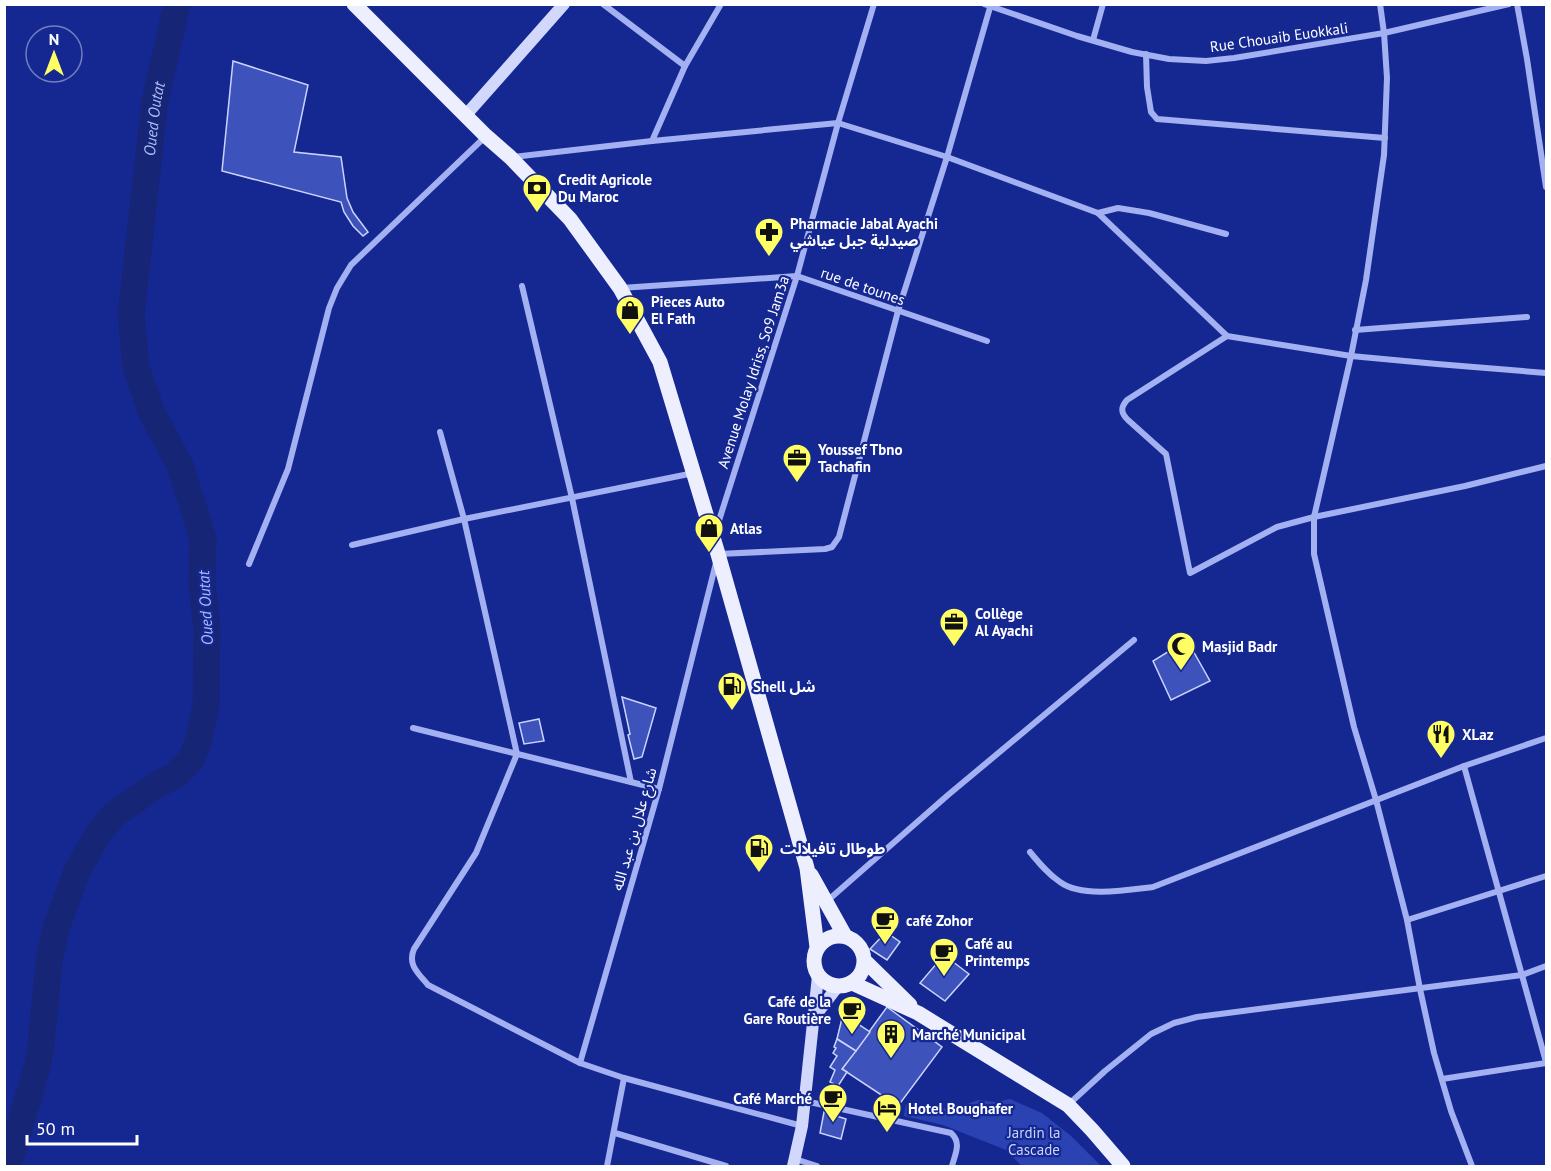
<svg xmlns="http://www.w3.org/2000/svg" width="1551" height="1171" font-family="'PT Sans','Noto Sans Arabic',sans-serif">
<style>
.green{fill:#2b42b2}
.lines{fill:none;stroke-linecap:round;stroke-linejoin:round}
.river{stroke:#172577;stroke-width:27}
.building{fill:#3d52ba;stroke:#cad3fc;stroke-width:1.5}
.street{stroke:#a3b0f1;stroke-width:6}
.secondary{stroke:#d2d8fc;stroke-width:12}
.primary{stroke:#edefff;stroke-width:15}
.labels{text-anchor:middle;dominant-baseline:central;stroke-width:4.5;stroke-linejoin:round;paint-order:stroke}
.street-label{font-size:15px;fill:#fff;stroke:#152892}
.poi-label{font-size:15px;font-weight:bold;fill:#fff;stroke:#152892;text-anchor:start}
.park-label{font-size:15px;fill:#cad3fc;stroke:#152892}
.water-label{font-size:16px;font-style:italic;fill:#afbcf8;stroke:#152892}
</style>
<rect width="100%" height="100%" fill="#152892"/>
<!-- green -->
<path class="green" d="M 1010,1099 L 1042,1113 L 1071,1136 L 1101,1166 L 1022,1166 L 1006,1150 L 943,1125 L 904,1116 L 906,1104 L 953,1109 L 978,1100 L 995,1102 Z"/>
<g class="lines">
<!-- river -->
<path class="river" id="s1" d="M 6,1166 L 11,1156 L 37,1067 L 41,1045 L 49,962 L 56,928 L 78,869 L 100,831 L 115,814 L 158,784 L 174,776 L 190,761 L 198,743 L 206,705 L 207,629 L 202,584 L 203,538 L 180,466 L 151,411 L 136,367 L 131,314 L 155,101 L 177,4"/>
</g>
<!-- building -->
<g class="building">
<path d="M 233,61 L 308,85 L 294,152 L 341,157 L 347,198 L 353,212 L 368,232 L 363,236 L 353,226 L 344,212 L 341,202 L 222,171 Z"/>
<path d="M 1187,640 L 1210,681 L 1171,700 L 1153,661 Z"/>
<path d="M 622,697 L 656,708 L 642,757 L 634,759 L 628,735 L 630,734 Z"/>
<path d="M 539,719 L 544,741 L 524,744 L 519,723 Z"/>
<path d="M 886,932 L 900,942 L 887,960 L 870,949 Z"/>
<path d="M 944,955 L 969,974 L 945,1001 L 920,983 Z"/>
<path d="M 887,1007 L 942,1047 L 898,1106 L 842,1069 Z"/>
<path d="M 843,1014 L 870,1032 L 856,1051 L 837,1039 Z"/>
<path d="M 837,1039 L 856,1051 L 842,1069 L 847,1072 L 838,1086 L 830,1082 L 835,1070 L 830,1067 L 837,1056 L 833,1053 L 836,1048 L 834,1047 Z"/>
<path d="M 824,1112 L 846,1119 L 841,1139 L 820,1133 Z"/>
</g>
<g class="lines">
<!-- street -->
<g class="street">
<path d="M 603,4 L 685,66"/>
<path d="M 984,4 L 1077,36 L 1132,52 L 1169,59 L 1206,61 L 1234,58 L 1384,33 L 1509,4"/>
<path d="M 1380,4 L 1384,33 L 1387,78 L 1384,155 L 1366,280 L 1351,356 L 1314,517 L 1314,554 L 1354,727 L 1376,800 L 1407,920 L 1420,989 L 1434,1053 L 1451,1111 L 1472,1166"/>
<path d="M 1517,4 L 1527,59 L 1546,187"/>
<path d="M 1093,40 L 1103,4"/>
<path d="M 1146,54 L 1147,87 L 1151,112 L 1157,119 L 1385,138"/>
<path d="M 652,141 L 685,66 L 721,4"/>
<path d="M 513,157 L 652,141 L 838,123 L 947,157 L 1098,213 L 1227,336 L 1351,356 L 1437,364 L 1546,373"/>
<path d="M 1098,213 L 1118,208 L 1149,213 L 1226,234"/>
<path d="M 522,286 L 572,498 L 631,782"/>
<path d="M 621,288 L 797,276 L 987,341"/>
<path d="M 1355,330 L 1527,317"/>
<path d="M 1227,336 L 1127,400 C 1121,407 1120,412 1128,420 L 1166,454 L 1190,573 L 1277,527 L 1314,517 L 1465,486 L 1546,466"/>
<path d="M 715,533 L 797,276 L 838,123 L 874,4"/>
<path d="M 352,545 L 464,519 L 440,432"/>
<path d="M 719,554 L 825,549 L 832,547 L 839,537 L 898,311 L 947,157 L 991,4"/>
<path d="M 716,563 L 659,789 L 580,1063 L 624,1078 L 802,1126"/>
<path d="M 249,564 L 288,469 L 329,308 L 337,288 L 351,265 L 486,136"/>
<path d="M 413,728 L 659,789"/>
<path d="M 1464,766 L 1546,1062"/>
<path d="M 1030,852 C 1039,863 1048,874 1060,882 C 1082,898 1128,890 1153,887 L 1464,766 L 1546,738"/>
<path d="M 826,902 L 948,795 L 1134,640"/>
<path d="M 1407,920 L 1546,876"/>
<path d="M 580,1063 L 428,985 C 419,974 407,965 414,949 L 476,853 L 517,754 L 464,519 L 694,473"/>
<path d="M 1442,1079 L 1546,1063"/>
<path d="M 805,1101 L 951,1133 C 962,1143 955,1154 952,1166"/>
<path d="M 1069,1104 L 1105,1071 L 1151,1034 L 1174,1023 L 1197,1017 L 1522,975 L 1546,966"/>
<path d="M 615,1133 L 726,1166"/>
<path d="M 795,1159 L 817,1166"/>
<path d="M 607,1166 L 624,1078"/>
</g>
<!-- secondary -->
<g class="secondary">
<path d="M 465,116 L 564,4"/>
<path d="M 815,1016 L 838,986"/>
<path d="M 793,1166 L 802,1126 L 818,976"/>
</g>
<!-- primary -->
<g class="primary">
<path d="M 354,4 L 486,136 L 510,157 L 570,219 L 620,288 L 660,362 L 718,554 L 807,868 L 817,947"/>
<path d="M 811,875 L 845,936"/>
<circle cx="839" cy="961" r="25"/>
<path d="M 865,961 L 910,1005"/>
<path d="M 852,983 L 918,1013 L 1068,1105 L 1092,1130 L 1123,1166"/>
</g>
</g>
<!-- icons -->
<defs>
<g id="bank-pin" transform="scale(1.5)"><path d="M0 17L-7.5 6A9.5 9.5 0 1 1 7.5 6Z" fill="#fffe63" stroke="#152892"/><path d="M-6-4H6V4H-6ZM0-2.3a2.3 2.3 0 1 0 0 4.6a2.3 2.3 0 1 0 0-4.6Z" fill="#111"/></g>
<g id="pharmacy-pin" transform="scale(1.5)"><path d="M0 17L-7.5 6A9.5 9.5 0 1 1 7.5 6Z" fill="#fffe63" stroke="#152892"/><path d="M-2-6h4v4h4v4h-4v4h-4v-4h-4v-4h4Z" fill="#111"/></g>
<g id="shop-pin" transform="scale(1.5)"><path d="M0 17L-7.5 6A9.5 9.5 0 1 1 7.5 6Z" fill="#fffe63" stroke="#152892"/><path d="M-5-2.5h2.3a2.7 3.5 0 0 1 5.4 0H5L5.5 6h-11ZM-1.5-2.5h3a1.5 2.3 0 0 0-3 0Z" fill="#111"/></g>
<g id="office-pin" transform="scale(1.5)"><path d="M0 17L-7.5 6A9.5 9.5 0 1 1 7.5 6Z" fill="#fffe63" stroke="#152892"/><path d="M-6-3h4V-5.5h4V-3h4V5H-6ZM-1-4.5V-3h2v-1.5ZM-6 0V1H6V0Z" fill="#111"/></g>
<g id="mosque-pin" transform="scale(1.5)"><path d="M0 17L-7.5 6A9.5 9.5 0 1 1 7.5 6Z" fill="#fffe63" stroke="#152892"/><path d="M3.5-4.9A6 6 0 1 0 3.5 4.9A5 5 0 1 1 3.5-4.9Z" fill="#111"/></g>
<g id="fuel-pin" transform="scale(1.5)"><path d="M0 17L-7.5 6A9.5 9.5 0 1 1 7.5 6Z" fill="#fffe63" stroke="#152892"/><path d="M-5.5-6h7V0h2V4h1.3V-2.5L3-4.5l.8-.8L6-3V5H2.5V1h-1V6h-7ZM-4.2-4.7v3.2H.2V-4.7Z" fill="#111"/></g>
<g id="restaurant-pin" transform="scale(1.5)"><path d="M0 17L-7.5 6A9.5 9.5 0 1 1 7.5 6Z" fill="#fffe63" stroke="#152892"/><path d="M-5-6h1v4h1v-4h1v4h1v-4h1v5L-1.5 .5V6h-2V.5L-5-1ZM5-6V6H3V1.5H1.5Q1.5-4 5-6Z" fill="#111"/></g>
<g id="cafe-pin" transform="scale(1.5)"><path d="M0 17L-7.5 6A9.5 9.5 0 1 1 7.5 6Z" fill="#fffe63" stroke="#152892"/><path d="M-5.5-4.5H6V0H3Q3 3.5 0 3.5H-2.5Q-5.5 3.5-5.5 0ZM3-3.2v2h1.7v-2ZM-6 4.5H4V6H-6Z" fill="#111"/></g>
<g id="building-pin" transform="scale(1.5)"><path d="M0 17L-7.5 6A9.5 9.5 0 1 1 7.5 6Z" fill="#fffe63" stroke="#152892"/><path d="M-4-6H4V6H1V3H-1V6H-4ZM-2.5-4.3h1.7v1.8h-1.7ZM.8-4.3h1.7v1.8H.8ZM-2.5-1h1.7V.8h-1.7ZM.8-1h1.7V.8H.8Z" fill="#111"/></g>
<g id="hotel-pin" transform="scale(1.5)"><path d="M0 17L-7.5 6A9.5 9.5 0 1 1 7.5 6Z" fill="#fffe63" stroke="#152892"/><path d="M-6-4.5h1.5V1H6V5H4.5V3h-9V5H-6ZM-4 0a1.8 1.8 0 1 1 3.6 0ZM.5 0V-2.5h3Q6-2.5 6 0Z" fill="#111"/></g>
</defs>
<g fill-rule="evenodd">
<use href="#bank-pin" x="537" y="188"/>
<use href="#pharmacy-pin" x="769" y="232"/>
<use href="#shop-pin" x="630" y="310"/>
<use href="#office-pin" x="797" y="458"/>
<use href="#shop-pin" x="709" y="528"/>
<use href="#office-pin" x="954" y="622"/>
<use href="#mosque-pin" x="1181" y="646"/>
<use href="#fuel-pin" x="732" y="686"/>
<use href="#restaurant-pin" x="1441" y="734"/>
<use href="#fuel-pin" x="759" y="848"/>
<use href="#cafe-pin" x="885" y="920"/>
<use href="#cafe-pin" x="944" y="952"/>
<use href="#cafe-pin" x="852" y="1010"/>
<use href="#building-pin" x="891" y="1034"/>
<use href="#cafe-pin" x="833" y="1098"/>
<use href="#hotel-pin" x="887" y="1108"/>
</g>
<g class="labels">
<!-- street labels -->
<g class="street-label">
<text transform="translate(1279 37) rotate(-8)">Rue Chouaib Euokkali</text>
<text transform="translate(863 286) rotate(19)">rue de tounes</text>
<text transform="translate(753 372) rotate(-72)">Avenue Molay Idriss, So9 Jam3a</text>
<text transform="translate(634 829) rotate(-74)">شارع علال بن عبد الله</text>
</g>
<!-- poi labels -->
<g class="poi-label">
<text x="558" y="179">Credit Agricole<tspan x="558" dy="17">Du Maroc</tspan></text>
<text x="790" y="223">Pharmacie Jabal Ayachi<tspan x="790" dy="17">صيدلية جبل عياشي</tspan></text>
<text x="651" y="301">Pieces Auto<tspan x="651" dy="17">El Fath</tspan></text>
<text x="818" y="449">Youssef Tbno<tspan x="818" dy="17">Tachafin</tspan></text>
<text x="730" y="528">Atlas</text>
<text x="975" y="613">Collège<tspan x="975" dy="17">Al Ayachi</tspan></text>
<text x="1202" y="646">Masjid Badr</text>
<text x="753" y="686">Shell شل</text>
<text x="1462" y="734">XLaz</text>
<text x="780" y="848">طوطال تافيلالت</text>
<text x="906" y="920">café Zohor</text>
<text x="965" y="943">Café au<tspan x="965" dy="17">Printemps</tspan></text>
<text x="831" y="1001" text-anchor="end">Café de la<tspan x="831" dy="17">Gare Routière</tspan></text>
<text x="912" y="1034">Marché Municipal</text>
<text x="812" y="1098" text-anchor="end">Café Marché</text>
<text x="908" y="1108">Hotel Boughafer</text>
</g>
<!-- park labels -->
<g class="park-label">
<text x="1034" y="1132">Jardin la<tspan x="1034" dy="17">Cascade</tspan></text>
</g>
<!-- water labels -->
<g class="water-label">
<text stroke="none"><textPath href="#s1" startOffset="1126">Oued Outat</textPath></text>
<text transform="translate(205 608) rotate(-93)">Oued Outat</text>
</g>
</g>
<!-- border -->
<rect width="1551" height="1171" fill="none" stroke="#ffffff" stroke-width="12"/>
<!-- north arrow -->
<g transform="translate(54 54)"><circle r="28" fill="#152892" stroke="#737ebe" stroke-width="1.5"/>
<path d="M0-4.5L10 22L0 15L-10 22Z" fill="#fffe63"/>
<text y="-9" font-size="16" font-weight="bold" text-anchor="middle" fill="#ffffff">N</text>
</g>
<!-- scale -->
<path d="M27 1135v9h110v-9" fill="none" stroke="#ffffff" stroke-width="3"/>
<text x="36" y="1135" font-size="18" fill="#ffffff" stroke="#152892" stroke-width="4.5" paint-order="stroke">50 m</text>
</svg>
